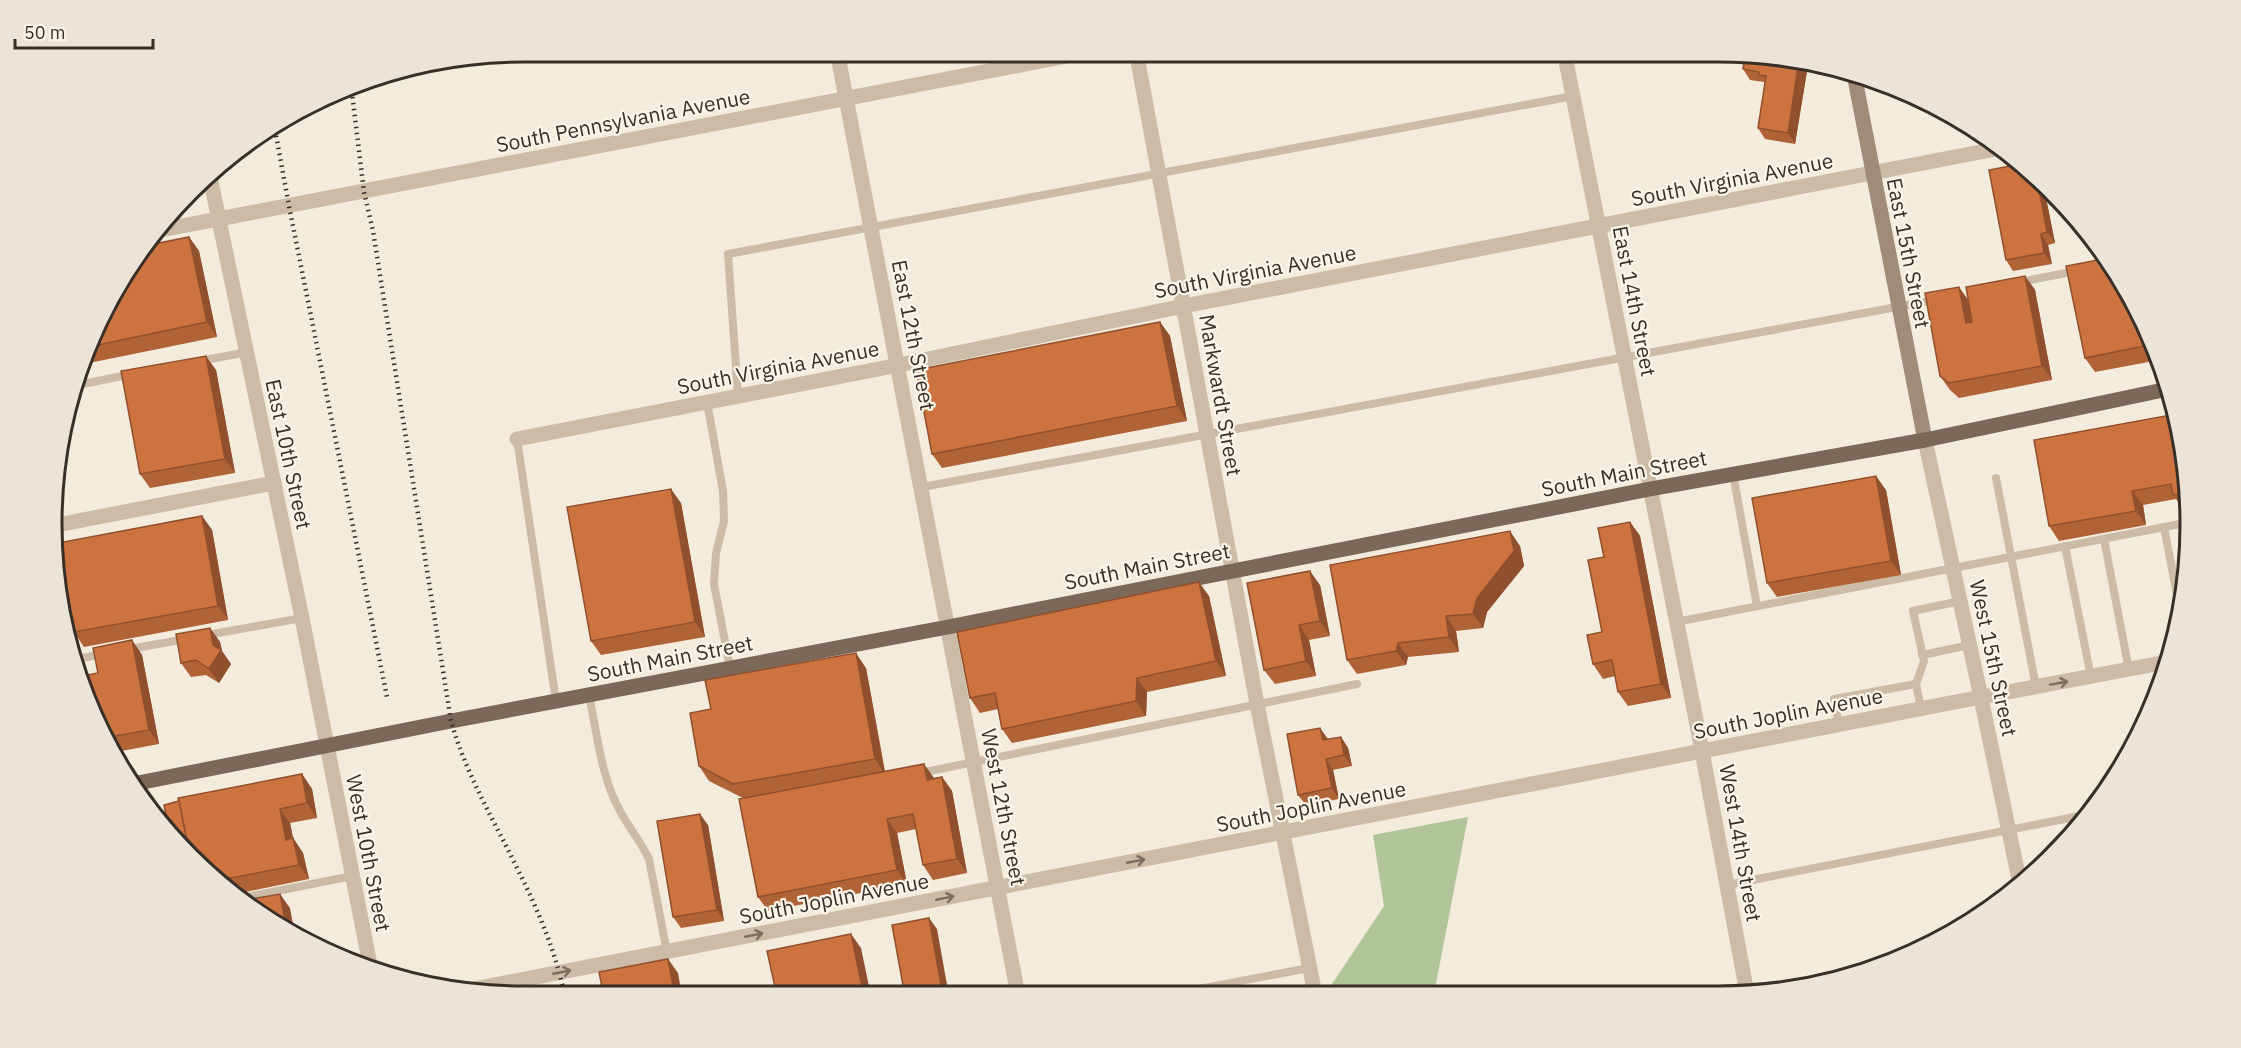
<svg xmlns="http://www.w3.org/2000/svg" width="2241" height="1048" font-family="'IBM Plex Sans',sans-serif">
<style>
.green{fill:#b1c49a}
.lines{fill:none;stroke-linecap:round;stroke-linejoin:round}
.service{stroke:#ccbca7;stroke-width:8}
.minor{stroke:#ccbca7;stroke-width:15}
.tertiary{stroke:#ccbca7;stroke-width:15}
.secondary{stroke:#a08b78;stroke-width:15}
.primary{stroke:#7b6858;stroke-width:15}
.rail{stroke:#382f28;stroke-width:4.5;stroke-dasharray:1.5 4.5;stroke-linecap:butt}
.wall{fill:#b06337}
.shaded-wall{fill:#90502d}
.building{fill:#cd7340;stroke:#90502d;stroke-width:1.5}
.oneway{stroke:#7b6e61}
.labels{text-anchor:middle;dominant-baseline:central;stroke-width:4.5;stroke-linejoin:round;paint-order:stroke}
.street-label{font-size:21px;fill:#382f28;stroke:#fbf4e8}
.rim{fill:none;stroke:#382f28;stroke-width:3}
</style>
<rect width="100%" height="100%" fill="#f3ebdc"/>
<!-- green -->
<path class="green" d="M 1468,817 L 1434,994 L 1329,994 L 1328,990 L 1384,906 L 1373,835 Z"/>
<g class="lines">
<!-- service -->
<g class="service">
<path d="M 2020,282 L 2076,271"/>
<path d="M 200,361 L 247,352"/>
<path d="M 78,385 L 132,374"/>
<path d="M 738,396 L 728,254 L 1573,96"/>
<path d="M 707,402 L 723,491 L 724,521 L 716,553 L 714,584 L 730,668"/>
<path d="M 517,439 L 556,701"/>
<path d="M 1733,474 L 1757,606"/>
<path d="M 1996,478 L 2036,687"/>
<path d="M 922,487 L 1935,300"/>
<path d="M 2164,527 L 2181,616"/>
<path d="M 2104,539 L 2129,670"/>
<path d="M 2065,546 L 2091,677"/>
<path d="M 1676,622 L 2190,522"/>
<path d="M 207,635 L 302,618"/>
<path d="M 130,649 L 186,639"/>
<path d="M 1922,655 L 1970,645"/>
<path d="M 72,660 L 103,654"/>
<path d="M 1916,684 L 1921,709"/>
<path d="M 589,695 C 597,733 601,777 620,811 C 629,828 641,842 649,859 L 667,952"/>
<path d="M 1839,725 L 1834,699 L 1916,684 L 1924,661 L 1913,611 L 1960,601"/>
<path d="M 920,773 L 1357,684"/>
<path d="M 1727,885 L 2090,814"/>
<path d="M 242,898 L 352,876"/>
<path d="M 1167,995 L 1309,968"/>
</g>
<!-- minor -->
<g class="minor">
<path d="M 837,51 L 1018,995"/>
<path d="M 1136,51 L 1257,704 L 1315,994"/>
<path d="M 1564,51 L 1699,735 L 1747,993"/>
<path d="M 209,172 L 302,618 L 371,970"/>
<path d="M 161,230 L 1093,51"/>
<path d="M 517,439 L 899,365 L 1184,306 L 2001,148"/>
<path d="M 57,525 L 274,483"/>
<path d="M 1981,697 L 2167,662"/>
</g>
<!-- tertiary -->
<g class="tertiary">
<path d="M 1925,440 L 1977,679 L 2020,884"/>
<path d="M 463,991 L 1981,697"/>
</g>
<!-- secondary -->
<path class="secondary" d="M 1854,74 L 1925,440"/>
<!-- primary -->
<path class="primary" d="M 133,784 L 451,721 L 948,627 L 1650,489 L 1925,440 L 2168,389"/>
<!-- rail -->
<g class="rail">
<path d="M 351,85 L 364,192 L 373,231 L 451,721 C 467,777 494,820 519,872 C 539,912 556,953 565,997"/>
<path d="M 274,124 L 289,206 L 387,697"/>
</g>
</g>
<!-- wall -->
<g class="wall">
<path d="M 1743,69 L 1807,71 L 1795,144 L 1765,139 L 1758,128 L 1765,83 L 1764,82 L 1750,80 Z"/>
<path d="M 2020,164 L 2043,183 L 2055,243 L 2048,245 L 2052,264 L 2013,271 L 2006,260 Z"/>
<path d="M 189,237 L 199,251 L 217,337 L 89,363 L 87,360 L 115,287 Z"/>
<path d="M 2025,276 L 2035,290 L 2052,380 L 1959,398 L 1950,390 L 1940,376 L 1968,301 Z"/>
<path d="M 1160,322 L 1170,336 L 1187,421 L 942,468 L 932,454 Z"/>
<path d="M 2154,343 L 2159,360 L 2095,372 L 2085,358 Z"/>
<path d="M 216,370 L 235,473 L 150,488 L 140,474 Z"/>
<path d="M 2181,431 L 2188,509 L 2183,510 L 2176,499 L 2143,505 L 2146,525 L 2059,541 L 2049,526 Z"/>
<path d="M 1886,490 L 1901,575 L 1777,597 L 1767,583 Z"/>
<path d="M 681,503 L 705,637 L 601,655 L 591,641 Z"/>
<path d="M 202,516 L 212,530 L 228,620 L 84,647 L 74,632 Z"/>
<path d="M 1630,522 L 1640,536 L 1671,698 L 1628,706 L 1618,692 L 1615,676 L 1603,679 L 1593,664 L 1602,632 L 1604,557 Z"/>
<path d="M 1520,546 L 1524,566 L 1487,612 L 1483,628 L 1456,631 L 1459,652 L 1408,657 L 1406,665 L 1357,674 L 1347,660 Z"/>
<path d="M 1320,585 L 1330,636 L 1309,640 L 1316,676 L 1275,684 L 1264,670 Z"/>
<path d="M 1209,596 L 1226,676 L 1147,692 L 1146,716 L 1012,743 L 1002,729 L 998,709 L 980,713 L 970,698 Z"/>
<path d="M 210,628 L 220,642 L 222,651 L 231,664 L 219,683 L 206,675 L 191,677 L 181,663 Z"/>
<path d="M 132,640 L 142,655 L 159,744 L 111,753 L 76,677 L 98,673 Z"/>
<path d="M 866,668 L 885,771 L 934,779 L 942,777 L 952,791 L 967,873 L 933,880 L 923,865 L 916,829 L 897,833 L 907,884 L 768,911 L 758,897 L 743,798 L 709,781 L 699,766 L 711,709 Z"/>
<path d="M 1341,737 L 1348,748 L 1352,766 L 1333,770 L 1339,799 L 1306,805 L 1298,795 L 1328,739 Z"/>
<path d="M 302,774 L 312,789 L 317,818 L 290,823 L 293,838 L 303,853 L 309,879 L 235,894 L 212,880 Z"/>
<path d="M 708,825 L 724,921 L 681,928 L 673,917 Z"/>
</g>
<!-- shaded-wall -->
<g class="shaded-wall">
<path d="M 1799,60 L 1807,71 L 1795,144 L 1788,133 Z"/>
<path d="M 2037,178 L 2043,183 L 2055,243 L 2047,232 Z"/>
<path d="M 2041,234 L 2048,245 L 2052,264 L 2044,253 Z"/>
<path d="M 189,237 L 199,251 L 217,337 L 207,322 Z"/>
<path d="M 2025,276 L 2035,290 L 2052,380 L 2042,366 Z"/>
<path d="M 1959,287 L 1969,301 L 1976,338 L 1966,323 Z"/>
<path d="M 1160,322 L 1170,336 L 1187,421 L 1177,406 Z"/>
<path d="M 206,356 L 216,370 L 235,473 L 225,459 Z"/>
<path d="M 1876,476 L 1886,490 L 1901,575 L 1891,561 Z"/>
<path d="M 671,489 L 681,503 L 705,637 L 695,622 Z"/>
<path d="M 2132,491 L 2143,505 L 2146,525 L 2136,511 Z"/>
<path d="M 202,516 L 212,530 L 228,620 L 218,606 Z"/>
<path d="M 1630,522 L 1640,536 L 1671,698 L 1661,684 Z"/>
<path d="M 1510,531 L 1520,546 L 1524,566 L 1487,612 L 1483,628 L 1473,614 L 1477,598 Z"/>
<path d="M 1310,571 L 1320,585 L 1330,636 L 1320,621 Z"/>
<path d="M 1199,582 L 1209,596 L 1226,676 L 1216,661 Z"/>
<path d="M 1446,616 L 1456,631 L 1459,652 L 1449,637 Z"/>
<path d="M 1299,625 L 1309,640 L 1316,676 L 1306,661 Z"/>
<path d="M 210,628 L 220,642 L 222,651 L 231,664 L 219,683 L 209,669 L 213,645 Z"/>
<path d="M 132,640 L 142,655 L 159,744 L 149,730 Z"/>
<path d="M 1398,643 L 1408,657 L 1406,665 L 1396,651 Z"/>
<path d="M 856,653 L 866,668 L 885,774 L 875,759 Z"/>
<path d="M 1137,678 L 1147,692 L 1146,716 L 1136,701 Z"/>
<path d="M 1320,728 L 1328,739 L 1331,751 L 1323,740 Z"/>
<path d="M 1341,737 L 1348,748 L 1352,766 L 1344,755 Z"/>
<path d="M 1326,759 L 1333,770 L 1339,799 L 1332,788 Z"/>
<path d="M 924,764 L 934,778 L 937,794 L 927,780 Z"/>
<path d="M 302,774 L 312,789 L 317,818 L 307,803 Z"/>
<path d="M 942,777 L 952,791 L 967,873 L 957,859 Z"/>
<path d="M 280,809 L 290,823 L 296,854 L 286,840 Z"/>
<path d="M 700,814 L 708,825 L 724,921 L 717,910 Z"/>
<path d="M 887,819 L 897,833 L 907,884 L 897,870 Z"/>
<path d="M 293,838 L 303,853 L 309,879 L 299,865 Z"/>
<path d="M 280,894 L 290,908 L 294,930 L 286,925 Z"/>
<path d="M 929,918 L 937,929 L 949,996 L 943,996 Z"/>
<path d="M 851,934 L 861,948 L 871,996 L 864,996 Z"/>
<path d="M 668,959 L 678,973 L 682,996 L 675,997 Z"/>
</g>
<!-- building -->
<g class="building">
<path d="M 1745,56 L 1763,59 L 1764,56 L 1799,60 L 1788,133 L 1758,128 L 1766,76 L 1759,75 L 1759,72 L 1743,69 Z"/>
<path d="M 2020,164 L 2037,178 L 2047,232 L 2041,234 L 2044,253 L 2006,260 L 1989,170 Z"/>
<path d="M 189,237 L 207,322 L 93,346 L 115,287 L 149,245 Z"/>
<path d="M 2108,258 L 2154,344 L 2085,358 L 2066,266 Z"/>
<path d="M 2025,276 L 2042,366 L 1949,383 L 1940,376 L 1925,293 L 1959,287 L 1966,323 L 1972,322 L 1966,287 Z"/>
<path d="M 1160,322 L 1177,406 L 932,454 L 916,370 Z"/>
<path d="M 206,356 L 225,459 L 140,474 L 121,371 Z"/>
<path d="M 2176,414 L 2181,431 L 2187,493 L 2173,495 L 2171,484 L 2132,491 L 2136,511 L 2049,526 L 2034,440 Z"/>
<path d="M 1876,476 L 1891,561 L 1767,583 L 1752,498 Z"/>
<path d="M 671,489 L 695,622 L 591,641 L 567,507 Z"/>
<path d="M 202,516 L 218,606 L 74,632 L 58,543 Z"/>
<path d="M 1630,522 L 1661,684 L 1618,692 L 1612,660 L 1593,664 L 1587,635 L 1602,632 L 1588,560 L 1604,557 L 1598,528 Z"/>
<path d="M 1510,531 L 1514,551 L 1477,598 L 1473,614 L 1446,616 L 1449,637 L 1398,643 L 1396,651 L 1347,660 L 1330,565 Z"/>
<path d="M 1310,571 L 1320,621 L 1299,625 L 1306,661 L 1264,670 L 1247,583 Z"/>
<path d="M 1199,582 L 1216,661 L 1137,678 L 1136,701 L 1002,729 L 995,693 L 970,698 L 957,632 Z"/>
<path d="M 210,628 L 213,645 L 221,650 L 209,669 L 196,660 L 181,663 L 176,634 Z"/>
<path d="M 132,640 L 149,730 L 104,738 L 76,677 L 98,673 L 93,648 Z"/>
<path d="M 856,653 L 875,759 L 733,784 L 699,766 L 690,713 L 711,709 L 705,680 Z"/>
<path d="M 1320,728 L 1323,740 L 1341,737 L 1344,755 L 1326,759 L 1332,788 L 1298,795 L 1287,734 Z"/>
<path d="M 924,764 L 927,780 L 942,777 L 957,859 L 923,865 L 913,814 L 887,819 L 897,870 L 758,897 L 739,799 Z"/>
<path d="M 302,774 L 307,803 L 280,809 L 286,840 L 293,838 L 299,865 L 215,881 L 212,880 L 189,851 L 178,798 Z"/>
<path d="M 179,801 L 189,851 L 168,825 L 164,805 Z"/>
<path d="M 700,814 L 717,910 L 673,917 L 657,821 Z"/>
<path d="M 280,894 L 286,925 L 246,900 Z"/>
<path d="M 929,918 L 943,996 L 905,996 L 892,925 Z"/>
<path d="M 851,934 L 864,996 L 777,996 L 767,951 Z"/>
<path d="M 668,959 L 675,997 L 604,997 L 599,972 Z"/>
</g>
<!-- one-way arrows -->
<defs><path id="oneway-shaft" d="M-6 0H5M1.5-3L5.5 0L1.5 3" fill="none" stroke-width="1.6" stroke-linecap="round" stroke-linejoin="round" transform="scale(1.5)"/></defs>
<g class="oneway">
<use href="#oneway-shaft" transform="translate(2059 683) rotate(-10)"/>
<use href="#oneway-shaft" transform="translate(1136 861) rotate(-11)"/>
<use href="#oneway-shaft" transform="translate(945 898) rotate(-11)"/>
<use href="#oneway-shaft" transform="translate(754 935) rotate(-11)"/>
<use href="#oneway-shaft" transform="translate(562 972) rotate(-11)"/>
</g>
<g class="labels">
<!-- street labels -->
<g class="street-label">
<text transform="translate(623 120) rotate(-11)">South Pennsylvania Avenue</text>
<text transform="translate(1732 179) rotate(-11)">South Virginia Avenue</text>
<text transform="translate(1909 253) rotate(79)">East 15th Street</text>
<text transform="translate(1255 271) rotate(-11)">South Virginia Avenue</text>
<text transform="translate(1635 301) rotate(79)">East 14th Street</text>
<text transform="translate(914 335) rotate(79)">East 12th Street</text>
<text transform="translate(778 367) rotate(-11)">South Virginia Avenue</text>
<text transform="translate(1221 395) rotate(80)">Markwardt Street</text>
<text transform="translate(289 454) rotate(78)">East 10th Street</text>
<text transform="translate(1624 473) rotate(-11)">South Main Street</text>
<text transform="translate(1147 566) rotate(-11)">South Main Street</text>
<text transform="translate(670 658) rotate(-11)">South Main Street</text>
<text transform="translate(1994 658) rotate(78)">West 15th Street</text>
<text transform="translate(1788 713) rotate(-11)">South Joplin Avenue</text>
<text transform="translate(1311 806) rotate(-11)">South Joplin Avenue</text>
<text transform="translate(1004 807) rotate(79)">West 12th Street</text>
<text transform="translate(1741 843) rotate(80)">West 14th Street</text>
<text transform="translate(369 853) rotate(79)">West 10th Street</text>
<text transform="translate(834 898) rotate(-11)">South Joplin Avenue</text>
</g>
</g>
<!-- crop -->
<path d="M0 0H2241V1048H0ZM524 62H1718A462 462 0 0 1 2180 524V524A462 462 0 0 1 1718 986H524A462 462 0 0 1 62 524V524A462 462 0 0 1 524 62Z" fill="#ebe4d9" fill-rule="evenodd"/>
<path class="rim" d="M524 62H1718A462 462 0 0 1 2180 524V524A462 462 0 0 1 1718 986H524A462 462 0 0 1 62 524V524A462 462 0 0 1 524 62Z"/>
<!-- scale -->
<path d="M15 39v9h138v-9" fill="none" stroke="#382f28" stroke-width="3"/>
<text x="24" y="39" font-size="18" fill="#382f28" stroke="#fbf4e8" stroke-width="4.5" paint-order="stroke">50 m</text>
</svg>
